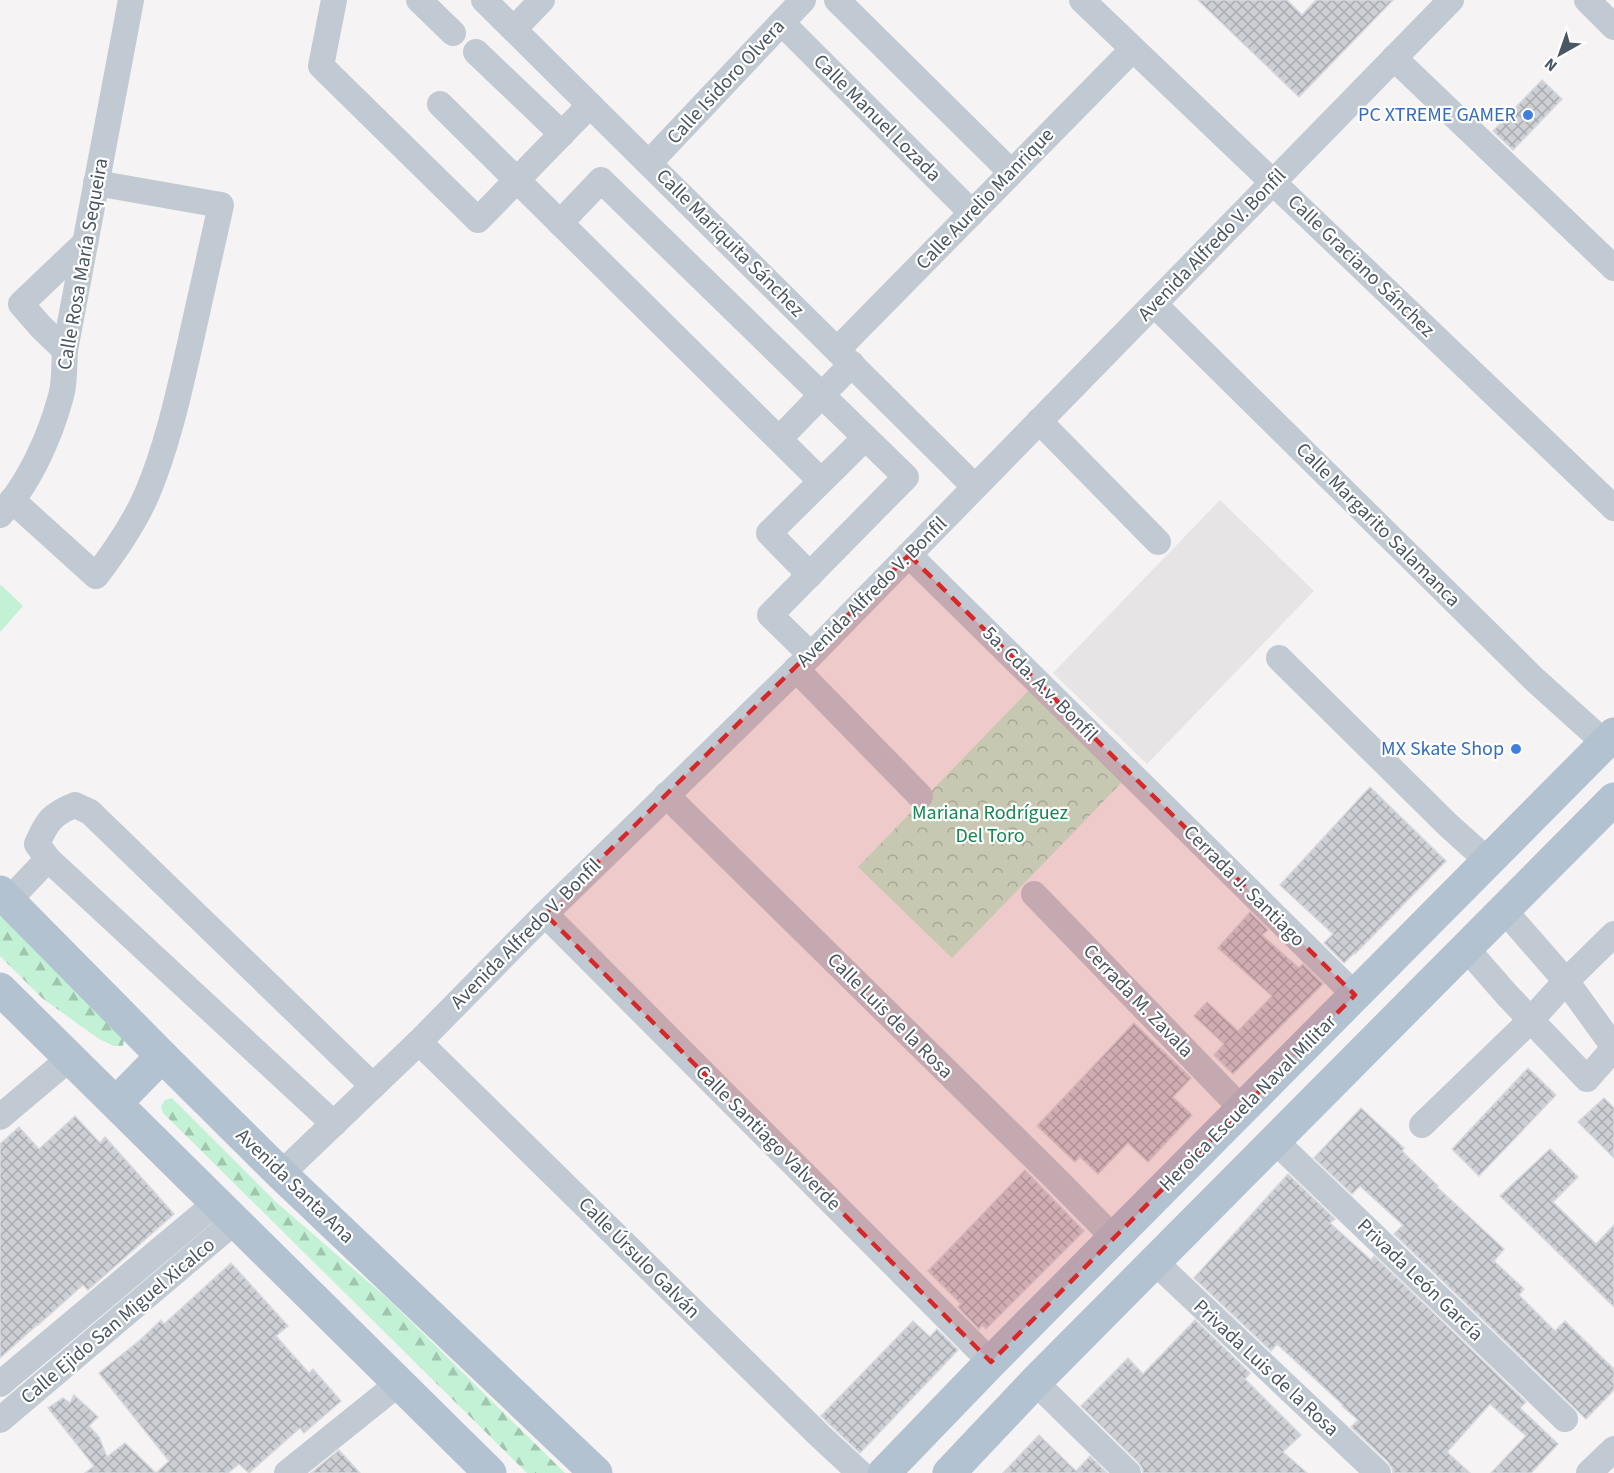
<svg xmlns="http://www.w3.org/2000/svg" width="1614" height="1473" font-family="'Source Sans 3',sans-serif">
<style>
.education{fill:#e6e4e5}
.forest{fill:url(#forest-firs)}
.park{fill:url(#park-crowns)}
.garden{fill:#c3f1d5}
.building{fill:url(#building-cross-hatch);stroke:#d7d9de;stroke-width:1.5}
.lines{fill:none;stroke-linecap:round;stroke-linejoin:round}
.minor{stroke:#c1cad2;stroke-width:26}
.major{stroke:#b3c2d1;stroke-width:33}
.marked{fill:#d62828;fill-opacity:0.2;stroke:#d62828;stroke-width:4.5;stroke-dasharray:12 8;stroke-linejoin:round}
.shop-dot{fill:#3f7fe0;stroke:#fff;stroke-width:2}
.labels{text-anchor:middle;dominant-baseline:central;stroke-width:4.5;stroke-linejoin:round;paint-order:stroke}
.street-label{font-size:20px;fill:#4a5661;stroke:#fff}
.shop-label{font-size:20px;fill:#366cbe;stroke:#fff;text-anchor:end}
.park-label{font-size:20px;fill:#17864f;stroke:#fff}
</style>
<defs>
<pattern id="forest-firs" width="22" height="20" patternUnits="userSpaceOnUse" patternTransform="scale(1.5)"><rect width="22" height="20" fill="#c3f1d5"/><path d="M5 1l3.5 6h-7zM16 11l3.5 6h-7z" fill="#a0c6b0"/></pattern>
<pattern id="park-crowns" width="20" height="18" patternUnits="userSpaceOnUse" patternTransform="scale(1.5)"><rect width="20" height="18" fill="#c3f1d5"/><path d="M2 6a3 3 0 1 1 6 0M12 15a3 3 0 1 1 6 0" fill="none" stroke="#a0c6b0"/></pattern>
<pattern id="building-cross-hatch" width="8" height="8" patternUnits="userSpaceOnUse" patternTransform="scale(1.5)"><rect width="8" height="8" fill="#cdcfd5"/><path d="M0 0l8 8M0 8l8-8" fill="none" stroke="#a8abb0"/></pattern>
</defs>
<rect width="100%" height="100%" fill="#f5f3f3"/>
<!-- education -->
<path class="education" d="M 1220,500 L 1314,591 L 1147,764 L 1053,673 Z"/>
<!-- forest -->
<g class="forest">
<path d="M 0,913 L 124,1038 L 123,1046 L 114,1046 L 99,1039 L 42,998 L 0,956 Z"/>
<path d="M 172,1098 L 276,1202 L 388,1299 L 565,1473 L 527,1473 L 163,1113 L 161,1106 L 165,1100 Z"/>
</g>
<!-- park -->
<path class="park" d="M 1029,690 L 1123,781 L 952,958 L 858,867 Z"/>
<!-- garden -->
<path class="garden" d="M 1,585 L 23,606 L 0,632 L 0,586 Z"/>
<!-- building -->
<g class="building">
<path d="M 1198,0 L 1287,0 L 1302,15 L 1316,0 L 1393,0 L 1299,97 Z"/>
<path d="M 1542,80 L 1562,99 L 1513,150 L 1493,131 Z"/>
<path d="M 1370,787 L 1446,861 L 1355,954 L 1354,953 L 1344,963 L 1324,943 L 1333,934 L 1280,885 Z"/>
<path d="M 1250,912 L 1268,930 L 1262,935 L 1299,968 L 1303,964 L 1323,984 L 1233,1074 L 1214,1055 L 1224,1044 L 1194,1016 L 1207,1002 L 1238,1031 L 1272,996 L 1218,948 Z"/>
<path d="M 1134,1023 L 1191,1078 L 1173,1097 L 1192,1115 L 1148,1162 L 1128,1143 L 1098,1174 L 1080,1157 L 1075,1162 L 1037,1126 Z"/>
<path d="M 1528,1068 L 1556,1095 L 1479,1176 L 1452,1149 Z"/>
<path d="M 1604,1098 L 1614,1108 L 1614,1158 L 1578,1122 Z"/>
<path d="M 1361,1108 L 1404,1148 L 1402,1151 L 1438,1186 L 1437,1187 L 1504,1249 L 1494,1261 L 1524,1289 L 1519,1295 L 1555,1331 L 1565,1321 L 1614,1369 L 1614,1390 L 1586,1419 L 1394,1234 L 1403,1225 L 1360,1186 L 1352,1194 L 1314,1158 Z"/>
<path d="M 75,1116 L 100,1143 L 105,1137 L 174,1214 L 88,1290 L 83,1285 L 38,1325 L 38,1324 L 0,1358 L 0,1144 L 19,1127 L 39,1149 Z"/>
<path d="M 1550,1149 L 1578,1177 L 1553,1202 L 1596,1244 L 1614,1225 L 1614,1307 L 1500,1196 Z"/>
<path d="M 1025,1170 L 1084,1231 L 986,1329 L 982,1325 L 979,1329 L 958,1307 L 961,1304 L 928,1271 Z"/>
<path d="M 1288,1174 L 1335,1219 L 1330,1223 L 1371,1260 L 1374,1256 L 1526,1402 L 1520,1408 L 1558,1444 L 1531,1473 L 1491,1473 L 1526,1436 L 1490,1404 L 1447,1452 L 1470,1473 L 1393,1473 L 1392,1468 L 1388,1462 L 1351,1427 L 1358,1420 L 1342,1406 L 1343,1405 L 1277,1344 L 1271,1351 L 1194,1278 Z"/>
<path d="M 231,1263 L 288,1326 L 276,1336 L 309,1373 L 313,1369 L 341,1401 L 304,1433 L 300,1428 L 249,1473 L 239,1464 L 228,1473 L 85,1473 L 94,1466 L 48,1408 L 63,1398 L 70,1403 L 74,1395 L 98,1417 L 89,1426 L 99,1437 L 107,1457 L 125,1443 L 156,1473 L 169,1461 L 99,1373 L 140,1340 L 161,1320 L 164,1324 Z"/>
<path d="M 1195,1320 L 1250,1373 L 1245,1379 L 1301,1435 L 1283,1452 L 1307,1473 L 1143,1473 L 1142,1468 L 1138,1462 L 1081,1406 L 1128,1358 L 1143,1374 Z"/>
<path d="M 913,1321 L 930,1337 L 937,1329 L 958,1350 L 860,1453 L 821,1416 Z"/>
<path d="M 1039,1435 L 1076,1471 L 1090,1456 L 1107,1473 L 1003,1473 Z"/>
<path d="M 339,1450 L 360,1473 L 311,1473 Z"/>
</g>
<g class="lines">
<!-- minor -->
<g class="minor">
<path d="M 334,0 L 321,66 L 478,220 L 590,105"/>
<path d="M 419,0 L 453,33"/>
<path d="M 484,0 L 975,487"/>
<path d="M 837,0 L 1011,172"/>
<path d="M 1082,0 L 1614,508"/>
<path d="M 1587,0 L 1614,27"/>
<path d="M 782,23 L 972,213"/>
<path d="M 514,29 L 542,0"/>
<path d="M 476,52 L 562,134"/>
<path d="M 1394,58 L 1614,268"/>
<path d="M 440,104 L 821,481"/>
<path d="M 649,163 L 803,0"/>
<path d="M 560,223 L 601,180 L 906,477 L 770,615 L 811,655"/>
<path d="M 1154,304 L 1535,680 L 1605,743"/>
<path d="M 65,350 L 41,327 L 21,304 L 85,243"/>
<path d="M 837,350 L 1133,49"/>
<path d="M 1039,421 L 1158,542"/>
<path d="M 779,439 L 852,364"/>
<path d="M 12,500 L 96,576 C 116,550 134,524 147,494 C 166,449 177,401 188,353 C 199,304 210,255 221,205 L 96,183"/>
<path d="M 0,515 C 29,484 50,437 61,396 C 65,382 64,365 65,350 L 131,0"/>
<path d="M 909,555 L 1355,995"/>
<path d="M 810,575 L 769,533 L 865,438"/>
<path d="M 1279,658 L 1448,825 L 1488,861"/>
<path d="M 796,669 L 920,796"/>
<path d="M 666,795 L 1054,1177 L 1114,1238"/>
<path d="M 1034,894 L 1242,1109"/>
<path d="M 9,900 L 48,859"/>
<path d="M 1504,910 L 1566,981 L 1614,1047"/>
<path d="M 545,914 L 991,1362"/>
<path d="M 1466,948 L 1507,995 L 1587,1079 L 1614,1048"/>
<path d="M 419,1042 L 820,1436 L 860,1473"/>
<path d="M 0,1117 L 70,1058"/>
<path d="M 334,1124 L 48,859 L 37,844 C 47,821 52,814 75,805 L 90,812 L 373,1086"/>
<path d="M 1422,1125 L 1531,1020 L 1566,981 L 1614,934"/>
<path d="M 1275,1141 L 1565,1419"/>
<path d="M 281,1174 L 419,1042 L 545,914 L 811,655 L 1451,0"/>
<path d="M 1155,1262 L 1378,1473"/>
<path d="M 1035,1382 L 1128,1473"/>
<path d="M 0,1384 L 217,1202"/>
<path d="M 0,1420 L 235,1221"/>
<path d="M 287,1473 L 399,1383"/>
<path d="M 1589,1473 L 1614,1449"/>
</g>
<!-- major -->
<g class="major">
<path d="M 0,892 L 162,1056 L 281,1174 L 596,1473"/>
<path d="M 0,989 L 490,1473"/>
<path d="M 116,1103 L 162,1056"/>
<path d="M 884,1473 L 991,1362 L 1614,734"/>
<path d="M 949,1473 L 1035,1382 L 1614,799"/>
</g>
</g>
<!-- marked area -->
<path class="marked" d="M 909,555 L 1355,995 L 991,1362 L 545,914 Z"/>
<!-- markers -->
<g class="shop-dot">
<circle cx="1528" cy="115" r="6"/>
<circle cx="1516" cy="749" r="6"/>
</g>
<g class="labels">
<!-- street labels -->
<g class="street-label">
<text transform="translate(726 82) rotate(-47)">Calle Isidoro Olvera</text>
<text transform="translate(877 118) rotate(45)">Calle Manuel Lozada</text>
<text transform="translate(985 199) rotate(-46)">Calle Aurelio Manrique</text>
<text transform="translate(730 243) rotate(45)">Calle Mariquita Sánchez</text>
<text transform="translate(1212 245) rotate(-46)">Avenida Alfredo V. Bonfil</text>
<text transform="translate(83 264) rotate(-80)">Calle Rosa María Sequeira</text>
<text transform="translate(1361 266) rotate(44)">Calle Graciano Sánchez</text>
<text transform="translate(1378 525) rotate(45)">Calle Margarito Salamanca</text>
<text transform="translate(872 592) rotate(-45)">Avenida Alfredo V. Bonfil</text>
<text transform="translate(1040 684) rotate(45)">5a. Cda. A.v. Bonfil</text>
<text transform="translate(1244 886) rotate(45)">Cerrada J. Santiago</text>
<text transform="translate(526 934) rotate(-45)">Avenida Alfredo V. Bonfil</text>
<text transform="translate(1138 1001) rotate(46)">Cerrada M. Zavala</text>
<text transform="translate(890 1016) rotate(45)">Calle Luis de la Rosa</text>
<text transform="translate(1248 1103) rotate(-45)">Heroica Escuela Naval Militar</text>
<text transform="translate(768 1138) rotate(45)">Calle Santiago Valverde</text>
<text transform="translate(295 1186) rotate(44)">Avenida Santa Ana</text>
<text transform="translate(639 1258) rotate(45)">Calle Úrsulo Galván</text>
<text transform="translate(1420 1280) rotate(44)">Privada León García</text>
<text transform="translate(118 1321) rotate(-40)">Calle Ejido San Miguel Xicalco</text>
<text transform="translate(1266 1368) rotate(43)">Privada Luis de la Rosa</text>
</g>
<!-- shop labels -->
<g class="shop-label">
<text x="1516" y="115">PC XTREME GAMER</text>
<text x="1504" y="749">MX Skate Shop</text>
</g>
<!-- park labels -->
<g class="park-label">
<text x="990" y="813">Mariana Rodríguez<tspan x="990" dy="23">Del Toro</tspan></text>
</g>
</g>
<!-- north arrow -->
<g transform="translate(1560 54) rotate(220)" stroke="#ffffff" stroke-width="4.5" paint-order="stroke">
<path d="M0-4.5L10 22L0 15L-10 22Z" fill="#4a5661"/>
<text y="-9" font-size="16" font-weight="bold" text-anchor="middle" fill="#4a5661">N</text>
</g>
</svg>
